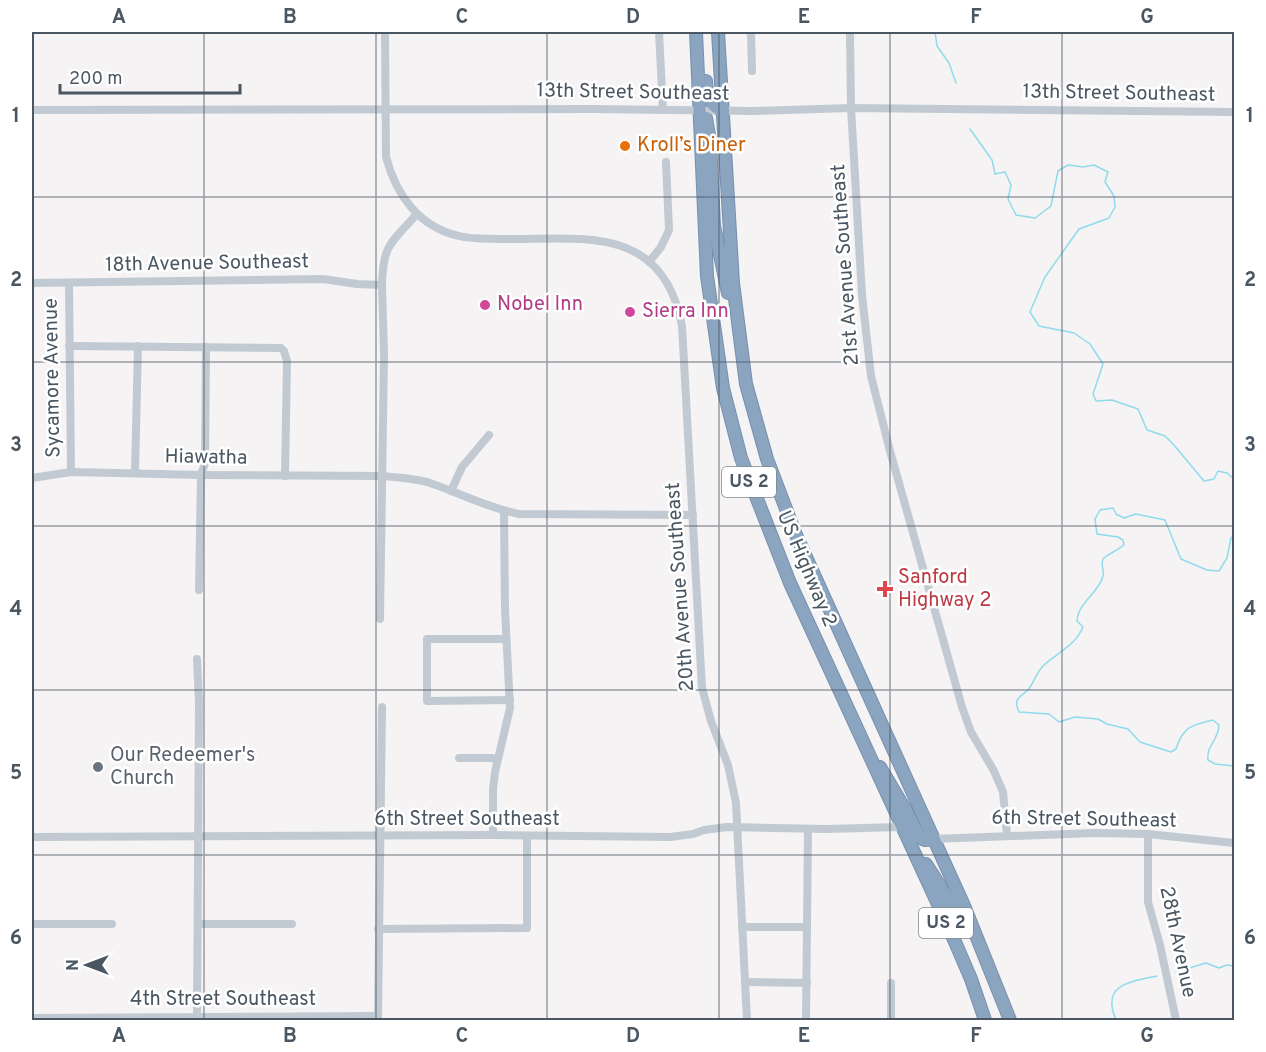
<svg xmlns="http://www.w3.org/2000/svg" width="1266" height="1052" font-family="Overpass,sans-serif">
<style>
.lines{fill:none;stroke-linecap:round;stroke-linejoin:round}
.stream{stroke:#90daee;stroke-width:1.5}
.highway-casing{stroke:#7690ad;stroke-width:14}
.minor{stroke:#c1cad2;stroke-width:8}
.highway{stroke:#8ba5c1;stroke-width:12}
.grid{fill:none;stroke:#4a5661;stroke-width:1.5;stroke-opacity:0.55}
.food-dot{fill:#e8710a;stroke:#fff;stroke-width:2}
.hotel-dot{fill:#d1479c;stroke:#fff;stroke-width:2}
.health-dot{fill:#e0444e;stroke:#fff;stroke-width:2}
.worship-dot{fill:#6b7280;stroke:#fff;stroke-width:2}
.labels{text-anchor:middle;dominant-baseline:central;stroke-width:5;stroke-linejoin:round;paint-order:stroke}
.shield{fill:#fff;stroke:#808990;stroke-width:1.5}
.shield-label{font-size:18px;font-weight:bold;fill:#4a5661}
.street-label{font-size:20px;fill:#4a5661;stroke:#fff}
.food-label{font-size:20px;fill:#c56008;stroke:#fff;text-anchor:start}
.hotel-label{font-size:20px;fill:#b23c85;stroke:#fff;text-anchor:start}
.health-label{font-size:20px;fill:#be3a42;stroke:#fff;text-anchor:start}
.worship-label{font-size:20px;fill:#5b616d;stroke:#fff;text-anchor:start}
.neatline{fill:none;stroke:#4a5661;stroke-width:2}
.grid-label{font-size:20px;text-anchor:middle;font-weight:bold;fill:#4a5661}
</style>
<rect width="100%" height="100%" fill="#f5f3f3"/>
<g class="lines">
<!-- stream -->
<g class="stream">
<path d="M 935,32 L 937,46 L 949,63 L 956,83"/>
<path d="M 970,129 L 992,160 L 995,174 L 1005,172 L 1011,185 L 1008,199 L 1016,215 L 1035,218 L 1051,206 L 1058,171 L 1068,165 L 1083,167 L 1094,165 L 1108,172 L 1105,182 L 1114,196 L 1115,207 L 1109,218 L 1079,229 L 1045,277 L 1030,312 L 1039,326 L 1074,333 L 1090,344 L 1103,364 L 1093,394 L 1096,401 L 1112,400 L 1138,409 L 1147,430 L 1165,436 L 1173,444 L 1204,481 L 1214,479 L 1218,471 L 1227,473 L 1234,479"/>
<path d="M 1234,535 L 1231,538 L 1227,558 L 1219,571 L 1207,570 L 1181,559 L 1165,520 L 1136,514 L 1124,518 L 1116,514 L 1113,508 L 1100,510 L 1095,519 L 1097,534 L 1118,537 L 1123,540 L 1124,545 C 1118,550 1110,553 1104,558 C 1099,564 1105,570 1103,576 C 1099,593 1078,602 1077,621 L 1083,627 C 1075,646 1058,652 1043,666 C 1036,673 1034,683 1028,690 C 1019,698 1013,699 1019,712 L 1049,714 L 1059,722 L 1075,717 L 1098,719 L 1107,724 L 1128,729 L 1140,742 L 1171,752 L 1176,749 C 1183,727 1191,725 1213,720 L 1219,725 C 1219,739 1206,746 1208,760 L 1215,764 L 1234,766"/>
<path d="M 1176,972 L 1206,963 L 1219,968 L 1227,965 L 1234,966"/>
<path d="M 1116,1020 C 1101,985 1128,982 1157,976"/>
</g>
<!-- highway casing -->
<g class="highway-casing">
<g id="highway">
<path d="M 696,32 L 707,276 L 723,388 L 741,458 L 790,583 L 949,928 L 971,979 L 985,1020"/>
<path d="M 718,32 L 733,283 L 746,384 L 767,459 L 796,535 L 965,908 L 1010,1020"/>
<path d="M 706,81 C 707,96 708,104 723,111"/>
<path d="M 706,118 L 710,141 L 714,226 L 728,293"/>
<path d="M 880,767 L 905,809 L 920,838 L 925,840 L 932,839"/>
<path d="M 926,864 L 968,930"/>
</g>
</g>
<!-- minor -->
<g class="minor">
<path d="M 385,32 L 386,157 C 396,195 419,227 459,236 C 474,240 490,238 505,239 C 585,239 663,225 682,326 L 702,688 L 711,721 L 728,765 L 736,803 L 747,1020"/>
<path d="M 659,32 L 663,110"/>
<path d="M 751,32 L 752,71"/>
<path d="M 850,32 L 851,108 L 862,295 L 871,376 L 890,451 L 962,707 L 971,732 L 994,771 L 1003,792 L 1007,835"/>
<path d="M 32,110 L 592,109 L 752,111 L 851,108 L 1234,112"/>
<path d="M 649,262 L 661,247 L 669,230 L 666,162"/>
<path d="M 32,283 L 323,279 L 357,284 L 382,285 L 384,354 L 380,619"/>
<path d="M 69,283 L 71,472"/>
<path d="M 382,285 C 383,244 391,243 417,214"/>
<path d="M 69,346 L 281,348 L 284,351 L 287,361 L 285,476"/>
<path d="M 135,473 L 138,346"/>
<path d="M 32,478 L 71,472 L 201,475 L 381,476 C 396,477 411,478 427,482 C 458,492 487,508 519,514 L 693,515"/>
<path d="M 451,491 L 462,467 L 489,435"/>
<path d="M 199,590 L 201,475 L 205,463 L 206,347"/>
<path d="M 506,639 L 427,639 L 427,701 L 510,700"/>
<path d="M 459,758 L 492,758 L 497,760"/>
<path d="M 1148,834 L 1148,902 L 1160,945 L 1176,1020"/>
<path d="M 493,835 L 493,790 L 495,772 L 510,708 L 505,610 L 504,511"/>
<path d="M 32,837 L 493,835 L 670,837 L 693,834 L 704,830 L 727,827 L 826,829 L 901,827"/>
<path d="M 932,839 L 1095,833 L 1148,834 L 1234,843"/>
<path d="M 32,924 L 112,924"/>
<path d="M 198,924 L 292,924"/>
<path d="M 742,927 L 807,927"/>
<path d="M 378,929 L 527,928 L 527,836"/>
<path d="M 745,982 L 807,983"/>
<path d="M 32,1018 L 378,1016"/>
<path d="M 378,1019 L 382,707"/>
<path d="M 197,1020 L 199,703 L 197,659"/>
<path d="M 806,1020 L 808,829"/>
<path d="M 891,1020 L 891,983"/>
</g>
<!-- highway -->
<use href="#highway" class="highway"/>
</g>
<!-- grid -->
<path class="grid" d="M 204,32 L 204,1020M 376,32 L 376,1020M 547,32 L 547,1020M 719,32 L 719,1020M 890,32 L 890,1020M 1062,32 L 1062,1020M 32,197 L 1234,197M 32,362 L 1234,362M 32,526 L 1234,526M 32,690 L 1234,690M 32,855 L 1234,855"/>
<!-- markers -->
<circle class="food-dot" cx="625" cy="146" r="6"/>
<g class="hotel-dot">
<circle cx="485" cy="305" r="6"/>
<circle cx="630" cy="312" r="6"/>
</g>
<path class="health-dot" d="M882 580h6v6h6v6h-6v6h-6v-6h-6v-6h6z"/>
<circle class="worship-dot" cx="98" cy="767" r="6"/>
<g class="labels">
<!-- shield labels -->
<g class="shield">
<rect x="722" y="467" width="54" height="30" rx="4.5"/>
<rect x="919" y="908" width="54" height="30" rx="4.5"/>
</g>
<g class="shield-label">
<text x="749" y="482">US 2</text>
<text x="946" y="923">US 2</text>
</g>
<!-- street labels -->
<g class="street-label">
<text transform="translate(633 93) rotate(1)">13th Street Southeast</text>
<text transform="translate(1119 94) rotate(1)">13th Street Southeast</text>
<text transform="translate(207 264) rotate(-1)">18th Avenue Southeast</text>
<text transform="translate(846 265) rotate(-94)">21st Avenue Southeast</text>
<text transform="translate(53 378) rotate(-91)">Sycamore Avenue</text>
<text transform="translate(206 458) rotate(1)">Hiawatha</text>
<text transform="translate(806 569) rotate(67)">US Highway 2</text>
<text transform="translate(681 587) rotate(-94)">20th Avenue Southeast</text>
<text x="467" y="820">6th Street Southeast</text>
<text transform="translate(1084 820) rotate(1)">6th Street Southeast</text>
<text transform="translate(1177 942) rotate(78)">28th Avenue</text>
<text x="223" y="1000">4th Street Southeast</text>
</g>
<!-- food labels -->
<g class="food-label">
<text x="637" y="146">Kroll’s Diner</text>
</g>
<!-- hotel labels -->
<g class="hotel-label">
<text x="497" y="305">Nobel Inn</text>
<text x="642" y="312">Sierra Inn</text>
</g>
<!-- health labels -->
<g class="health-label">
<text x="898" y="578">Sanford<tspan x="898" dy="23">Highway 2</tspan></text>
</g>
<!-- worship labels -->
<g class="worship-label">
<text x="110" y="756">Our Redeemer's<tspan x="110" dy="23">Church</tspan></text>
</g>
</g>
<!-- border -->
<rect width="1266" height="1052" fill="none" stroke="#ffffff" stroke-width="66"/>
<!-- north arrow -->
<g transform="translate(87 965) rotate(270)" stroke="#ffffff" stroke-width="4.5" paint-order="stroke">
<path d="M0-4.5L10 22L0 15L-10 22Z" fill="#4a5661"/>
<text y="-9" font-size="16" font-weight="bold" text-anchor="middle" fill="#4a5661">N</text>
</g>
<!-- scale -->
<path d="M60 84v9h180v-9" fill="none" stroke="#4a5661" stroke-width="3"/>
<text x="69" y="84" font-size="18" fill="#4a5661" stroke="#ffffff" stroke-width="4.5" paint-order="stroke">200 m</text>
<rect x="33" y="33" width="1200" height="986" class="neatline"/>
<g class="grid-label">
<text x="119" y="23">A</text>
<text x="290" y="23">B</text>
<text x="462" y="23">C</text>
<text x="633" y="23">D</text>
<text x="804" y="23">E</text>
<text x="976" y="23">F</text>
<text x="1147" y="23">G</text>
<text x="16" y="122">1</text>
<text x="1250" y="122">1</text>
<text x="16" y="286">2</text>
<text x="1250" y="286">2</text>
<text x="16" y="451">3</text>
<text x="1250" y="451">3</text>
<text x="16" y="615">4</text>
<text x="1250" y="615">4</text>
<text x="16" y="779">5</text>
<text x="1250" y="779">5</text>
<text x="16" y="944">6</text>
<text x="1250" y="944">6</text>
<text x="119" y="1042">A</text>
<text x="290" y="1042">B</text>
<text x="462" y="1042">C</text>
<text x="633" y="1042">D</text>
<text x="804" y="1042">E</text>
<text x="976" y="1042">F</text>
<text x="1147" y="1042">G</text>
</g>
</svg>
